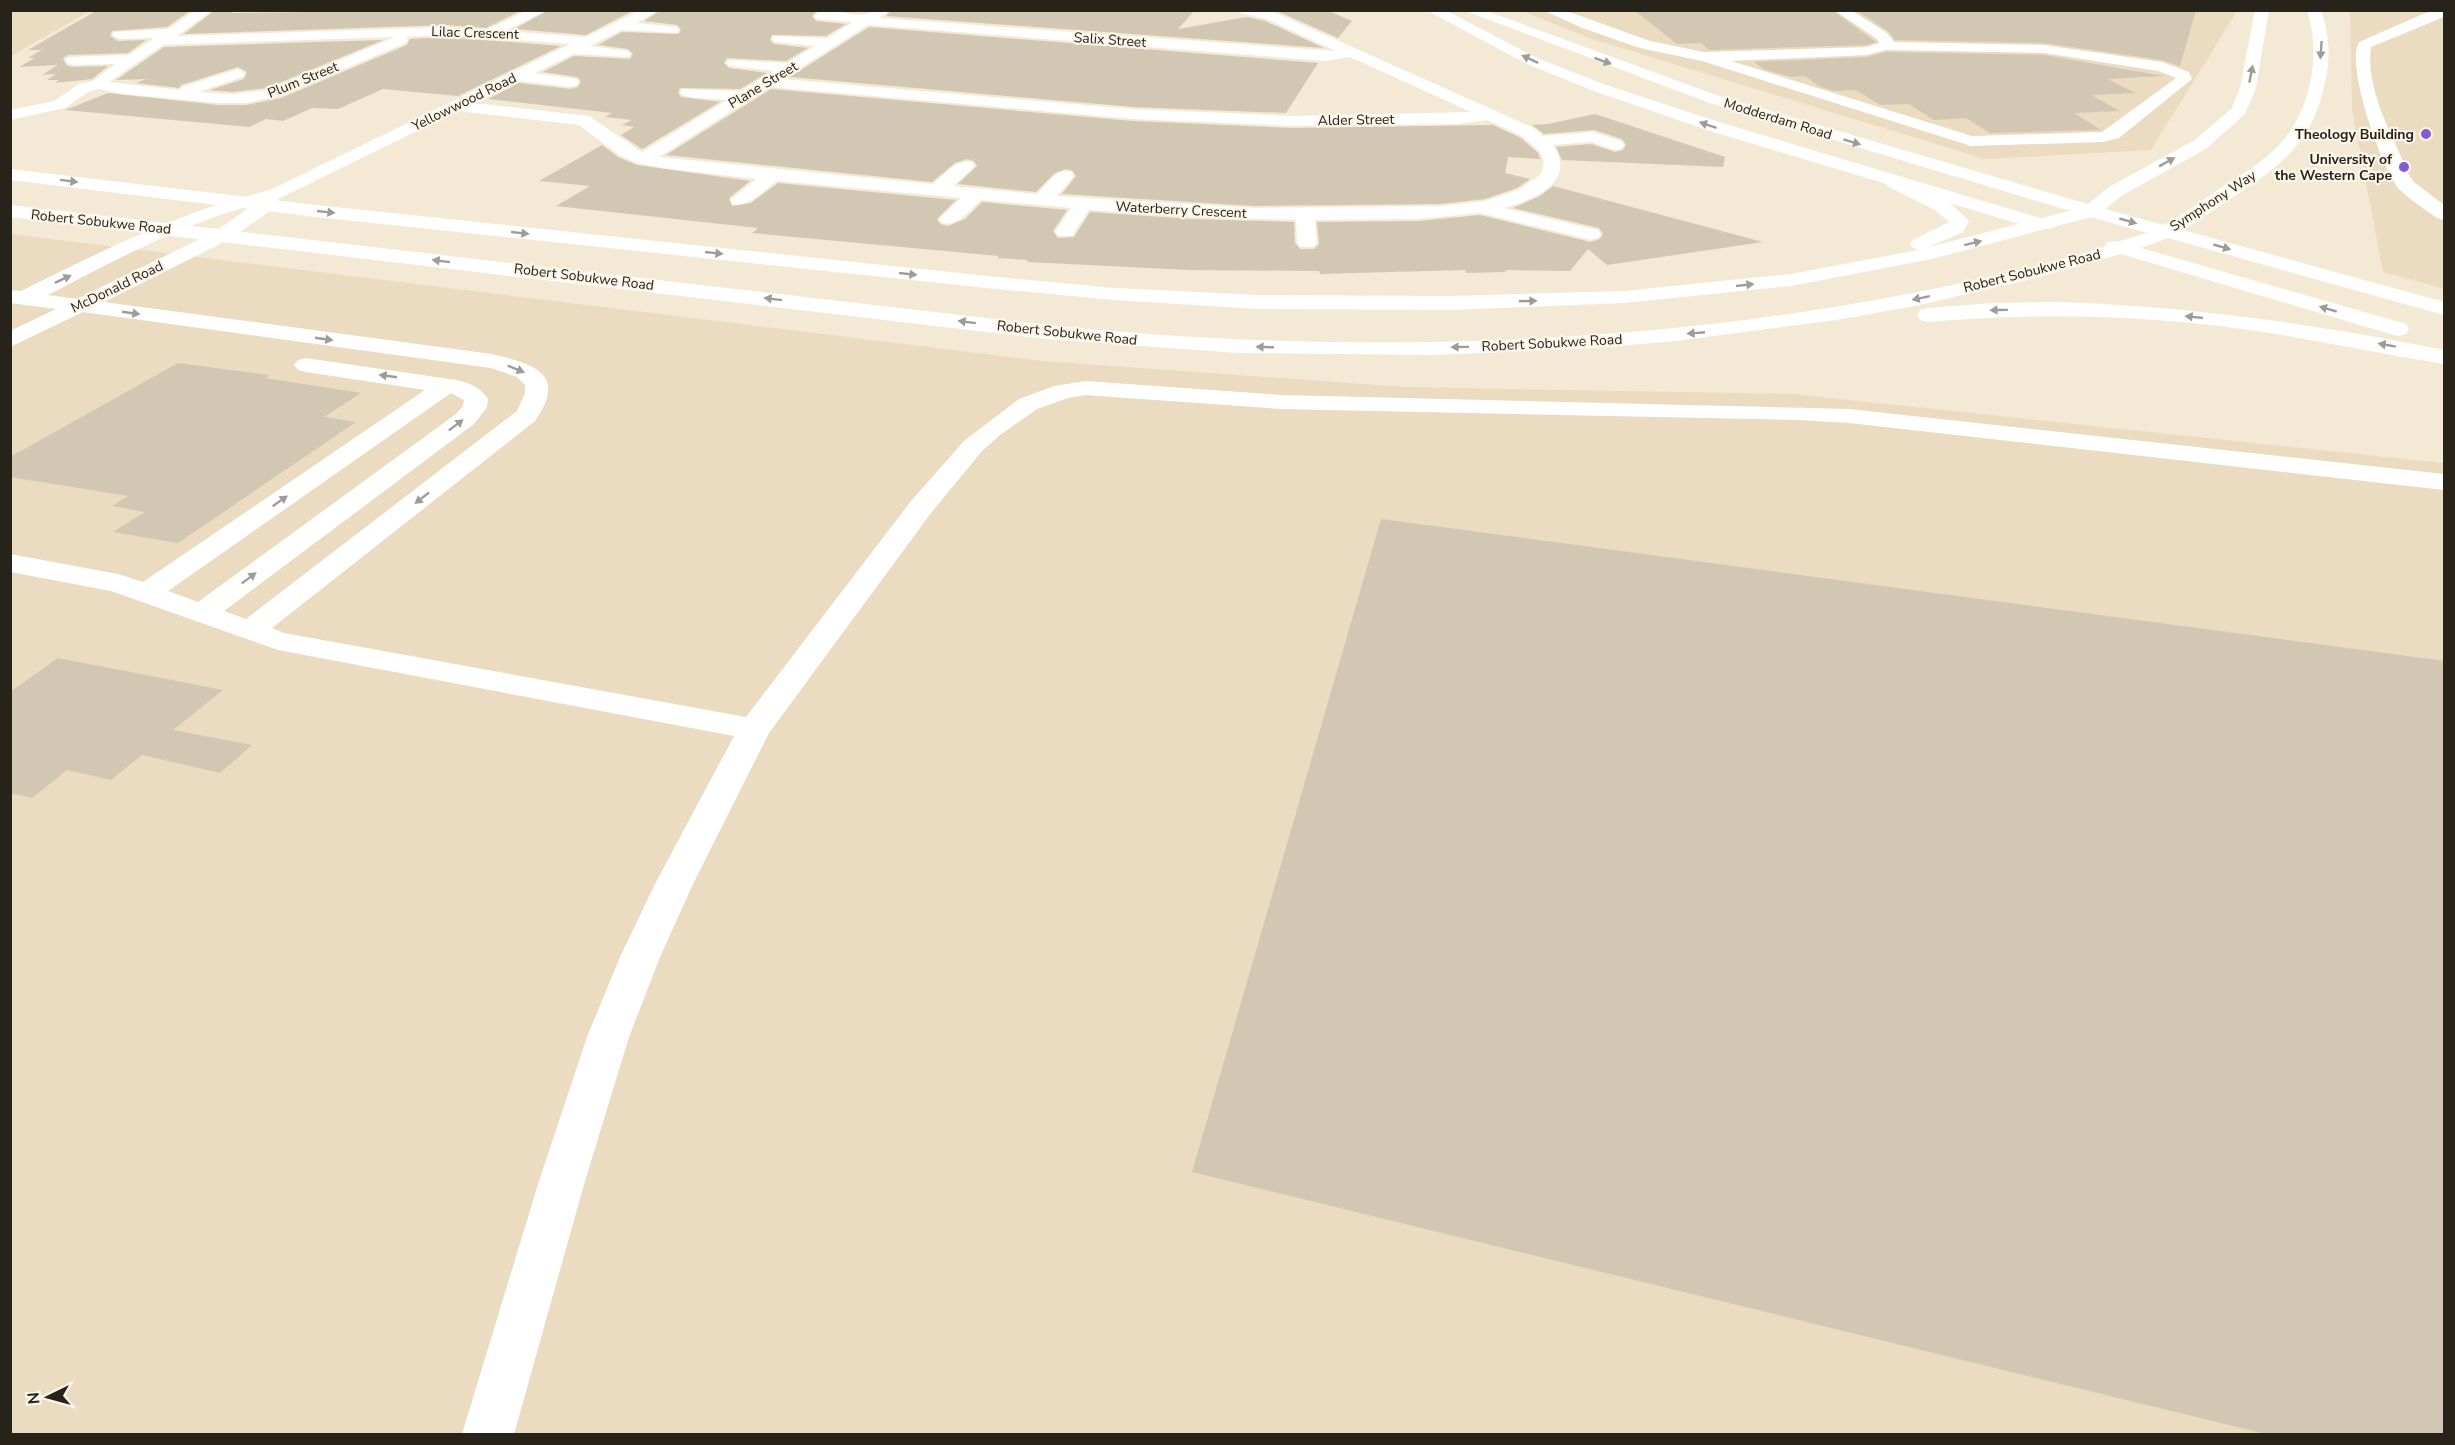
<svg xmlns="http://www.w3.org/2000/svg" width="2455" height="1445" font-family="'Nunito Sans',sans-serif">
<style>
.built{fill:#ebdbc0}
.building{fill:#d2c7b3}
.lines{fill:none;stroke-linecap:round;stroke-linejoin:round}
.minor{fill:#fff;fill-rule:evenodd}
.major{fill:#fff;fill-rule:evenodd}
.oneway{fill:#9e9c98}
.poi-dot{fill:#845bd5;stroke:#fdf6ea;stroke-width:2}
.labels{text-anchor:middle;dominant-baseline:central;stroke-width:4.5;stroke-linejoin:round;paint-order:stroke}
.far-street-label{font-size:14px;fill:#27231b;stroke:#fdf6ea}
.far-poi-label{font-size:14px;font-weight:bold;fill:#27231b;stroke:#fdf6ea;text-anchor:end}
</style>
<rect width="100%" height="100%" fill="#f4e9d4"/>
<!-- built -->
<g class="built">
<path d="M 11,10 L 90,10 L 90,11 L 11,56 Z"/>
<path d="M 1522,11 L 2237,11 L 2151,150 L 1985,159 L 1592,39 Z"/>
<path d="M 2350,11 L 2444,11 L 2444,289 L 2383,272 L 2352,109 Z"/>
<path d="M 11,234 L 1043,361 L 1405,387 L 1792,394 L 2444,463 L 2444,1434 L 11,1434 Z"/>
</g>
<!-- building -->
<g class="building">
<path d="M 136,10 L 191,10 L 167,27 L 112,31 L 110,36 L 118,41 L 146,40 L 128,53 L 68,55 L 63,58 L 66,65 L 72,67 L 108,66 L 92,79 L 55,83 L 59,80 L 47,80 L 56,74 L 42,75 L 58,65 L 19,67 L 35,58 L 28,58 L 42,50 L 28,50 L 94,12 Z"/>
<path d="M 215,10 L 235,10 L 232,13 L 522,10 L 486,28 L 446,25 L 184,34 Z"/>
<path d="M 549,10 L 634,10 L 586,35 L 514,29 Z"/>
<path d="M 661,10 L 818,10 L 812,16 L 816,21 L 846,24 L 826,36 L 772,35 L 770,40 L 774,44 L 808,48 L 786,61 L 727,58 L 724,63 L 729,68 L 767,73 L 740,89 L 680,88 L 678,93 L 681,97 L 720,102 L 642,149 L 621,135 L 634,127 L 622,125 L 632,120 L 605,117 L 612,113 L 488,99 L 519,83 L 571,89 L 578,87 L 581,81 L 577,77 L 543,72 L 574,56 L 630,59 L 633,54 L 628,49 L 598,45 L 622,32 L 679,34 L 681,29 L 677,25 L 644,21 Z"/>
<path d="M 892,10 L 1195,10 L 1178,29 L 1247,17 L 1265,21 L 1324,48 L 886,16 Z"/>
<path d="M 1326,10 L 1352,21 L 1338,38 L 1277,11 Z"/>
<path d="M 1634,10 L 1832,10 L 1876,42 L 1867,45 L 1709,50 L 1701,43 L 1677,44 Z"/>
<path d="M 1856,10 L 2196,10 L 2180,66 L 2162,60 L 2044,43 L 1895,40 L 1888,31 Z"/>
<path d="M 869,27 L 1318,63 L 1286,113 L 1133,107 L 790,77 Z"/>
<path d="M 446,37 L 561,46 L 458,96 L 383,89 L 338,109 L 312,108 L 283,121 L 266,119 L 249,127 L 65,110 L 108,93 L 218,105 L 246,105 L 281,98 L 407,45 L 410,39 Z"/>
<path d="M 383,40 L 267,88 L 232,92 L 210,90 L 244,79 L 247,72 L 238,67 L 181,85 L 179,88 L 136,83 L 146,79 L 116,80 L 164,47 Z"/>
<path d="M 1886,52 L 2044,55 L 2164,76 L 2107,79 L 2136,93 L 2091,95 L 2120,111 L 2074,113 L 2101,130 L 1990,133 L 1966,118 L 1934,120 L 1909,104 L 1880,105 L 1856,90 L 1834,91 L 1819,86 L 1805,76 L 1791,77 L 1763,69 L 1754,62 L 1867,57 Z"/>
<path d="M 771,89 L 1133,121 L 1292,128 L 1493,125 L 1521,138 L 1538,153 L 1540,159 L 1508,157 L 1505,173 L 1530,179 L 1517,188 L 1485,199 L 1441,204 L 1254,206 L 1062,194 L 1076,176 L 1073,171 L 1066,169 L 1055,173 L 1036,192 L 958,184 L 977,166 L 974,161 L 967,159 L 955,163 L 932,182 L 666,155 Z"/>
<path d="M 1595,114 L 1725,157 L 1723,167 L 1562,160 L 1556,147 L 1591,144 L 1615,152 L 1623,150 L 1626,145 L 1622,139 L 1594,130 L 1544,134 L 1532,125 L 1548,124 Z"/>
<path d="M 602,145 L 618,157 L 637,165 L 750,181 L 729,198 L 732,206 L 751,203 L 778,183 L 956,200 L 937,219 L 940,224 L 948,226 L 965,219 L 982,202 L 1067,210 L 1053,231 L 1058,238 L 1074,237 L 1090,212 L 1192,219 L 1294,222 L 1295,243 L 1300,249 L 1314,249 L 1319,244 L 1317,222 L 1419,221 L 1480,215 L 1590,242 L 1600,239 L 1603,234 L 1599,228 L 1513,208 L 1540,196 L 1553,186 L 1763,242 L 1607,265 L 1588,249 L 1570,271 L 1505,270 L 1506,272 L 1466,273 L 1465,270 L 1320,274 L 1319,271 L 1190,270 L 1027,262 L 1028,260 L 997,258 L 999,256 L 752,233 L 758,228 L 556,206 L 590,186 L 539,181 Z"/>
<path d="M 178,363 L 270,375 L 265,378 L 361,393 L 324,417 L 356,422 L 178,543 L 113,532 L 145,512 L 112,506 L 128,496 L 10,477 L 10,457 Z"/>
<path d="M 1381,519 L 2445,661 L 2445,1434 L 2266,1434 L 1192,1172 Z"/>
<path d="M 58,658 L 223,690 L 173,730 L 252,745 L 220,773 L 142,755 L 111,780 L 67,770 L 32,798 L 10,793 L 10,692 Z"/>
</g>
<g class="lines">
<!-- minor -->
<g class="minor">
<path d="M 196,10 L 213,10 L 177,36 L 446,27 L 486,30 L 528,10 L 547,10 L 506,31 L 586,37 L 640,10 L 659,10 L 637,23 L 677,27 L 679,30 L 677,33 L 622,30 L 590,46 L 628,51 L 631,54 L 628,57 L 574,54 L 535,73 L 577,79 L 579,82 L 577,85 L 571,87 L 519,81 L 475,103 L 589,116 L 642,152 L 727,100 L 688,97 L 682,95 L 680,92 L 682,89 L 741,91 L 774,71 L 729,66 L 726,63 L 729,60 L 787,63 L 815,46 L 774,42 L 772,39 L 774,36 L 827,38 L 853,22 L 816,19 L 814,16 C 826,4 851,18 866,14 C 875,12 880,10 890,10 L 880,18 L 1336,51 L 1266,19 L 1241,13 L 1239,10 L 1266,10 L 1276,13 L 1534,128 L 1543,136 L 1593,132 L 1621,141 L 1624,145 L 1621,149 L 1615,150 L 1591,142 L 1553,145 C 1578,181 1534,200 1504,208 L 1598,230 L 1601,234 L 1598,238 L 1591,240 L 1480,213 L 1419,219 L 1315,220 L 1317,243 L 1314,247 L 1300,247 L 1297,243 L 1296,220 L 1192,217 L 1089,210 L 1072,236 L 1058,236 L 1055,232 L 1071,208 L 981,200 C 970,210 958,227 942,223 L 939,219 L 961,198 L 777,181 C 764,190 749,208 732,204 L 730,200 L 756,179 L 662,168 L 637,163 L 619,155 L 579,125 L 458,111 L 278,199 L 279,202 L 277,206 L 230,239 L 104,302 L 492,354 C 534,364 568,374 535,421 L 272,628 L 284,633 L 746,717 L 911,501 L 964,441 L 1019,399 L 1054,386 L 1085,381 L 1281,395 L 1849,409 L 2444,474 L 2444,490 L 1849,423 L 1798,420 L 1281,409 L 1085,395 L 1068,398 L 1037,409 L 1000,435 L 982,451 L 931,513 L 769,733 L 693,884 L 660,957 L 629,1037 L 585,1181 L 514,1434 L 462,1434 L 539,1181 L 587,1037 L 620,957 L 655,884 L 734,736 L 278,650 L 111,591 L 10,572 L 10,554 L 118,574 L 143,582 L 425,390 L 306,372 L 298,370 L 294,365 L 298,360 L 306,358 L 456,380 C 470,383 480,387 488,399 L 487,407 L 474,424 L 224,611 L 246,619 L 517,411 L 525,393 L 525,385 L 517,377 L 491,368 L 83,312 L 10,347 L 10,331 L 56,309 L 10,303 L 10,290 L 21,291 C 102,251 181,211 270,190 L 570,44 L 446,35 L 406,37 L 408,40 L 406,43 L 280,96 L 246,103 L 218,103 L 122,94 L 99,89 L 90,91 L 65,108 L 10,120 L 10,110 L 54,101 L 79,84 L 93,81 L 115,64 L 73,65 L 68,63 L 65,60 L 68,57 L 129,55 L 154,38 L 119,39 L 112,35 L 114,32 L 168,29 ZM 868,25 L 1325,61 L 1350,57 L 1471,112 L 1292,116 L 1133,109 L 783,79 ZM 395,37 L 268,90 L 232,94 L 199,92 L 242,77 L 245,74 L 242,71 L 237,69 L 182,87 L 180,90 L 109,82 L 163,45 ZM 770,87 L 1133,119 L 1292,126 L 1458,124 L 1487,120 L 1522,136 L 1540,152 L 1544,162 L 1541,174 L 1518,190 L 1485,201 L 1441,206 L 1254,208 L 1057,196 L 1074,176 L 1071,172 C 1056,168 1047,184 1037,194 L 953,186 L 975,166 L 972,162 C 957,158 944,175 933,184 L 659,157 ZM 253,205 L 216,231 L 77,299 L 48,295 C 114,261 181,224 253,205 ZM 451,393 L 464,400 L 463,406 L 456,414 L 198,602 L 168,591 Z"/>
<path d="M 1426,10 L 1445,10 L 1537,58 L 1606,85 L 1719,122 L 2050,221 L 2053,225 L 2050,229 L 2036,229 L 1707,130 L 1594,91 L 1527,64 Z"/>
<path d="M 1463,10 L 1484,10 L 1719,96 L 2098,207 L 2101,211 L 2098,215 L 2084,215 L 1707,102 Z"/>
<path d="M 1543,10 L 1564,10 L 1650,41 L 1704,52 L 1867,47 L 1879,43 L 1877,39 L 1834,10 L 1851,10 L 1887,33 L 1894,42 L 2044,45 L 2162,62 L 2189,72 L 2192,79 L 2119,138 L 2103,142 L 1971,146 L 1702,61 L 1640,48 L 1582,28 ZM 1886,50 L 2044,53 L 2158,71 L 2176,78 L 2102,132 L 1972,136 L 1731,61 L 1867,55 Z"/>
<path d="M 2437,10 L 2444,10 L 2444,17 L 2371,47 C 2365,90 2393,135 2408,173 L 2414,182 L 2444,205 L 2444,220 L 2437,218 C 2425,209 2411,201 2400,190 C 2382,170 2345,65 2359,42 L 2423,14 Z"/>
</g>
<!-- major -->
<g class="major">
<path d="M 2255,10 L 2269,10 L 2256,88 L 2245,114 L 2207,148 L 2123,195 L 2105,209 L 2164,225 C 2183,215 2200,202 2218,190 C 2239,176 2263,163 2280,144 C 2312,110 2321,53 2307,10 L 2321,10 C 2330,37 2331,60 2324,87 C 2311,144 2279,167 2233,197 C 2216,208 2200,220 2183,230 L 2444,302 L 2444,315 L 2168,238 L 2141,248 L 2406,324 L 2409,329 L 2406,334 L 2398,336 L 2390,334 L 2121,254 L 2036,278 L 1915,306 L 1836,320 L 1676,341 L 1595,348 L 1434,355 L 1238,353 L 1046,339 L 10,217 L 10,205 L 1046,325 C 1321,353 1602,349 1875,300 C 1952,286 2029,270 2104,247 L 2107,242 L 2120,241 L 2147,233 L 2091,217 L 1932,259 L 1791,286 L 1624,303 L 1450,310 L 1259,309 L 1114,300 L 987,288 L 316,217 L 10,180 L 10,169 L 316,205 L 987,276 L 1114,288 L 1259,295 L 1450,296 L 1624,291 L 1791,274 L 1918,250 L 1913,248 L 1910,244 L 1913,240 L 1949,222 L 1935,210 L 1887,186 L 1885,182 L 1887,178 L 1894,176 L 1949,202 L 1969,221 L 1963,232 L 1929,247 L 2084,207 L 2109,187 L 2195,140 L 2232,108 L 2240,88 Z"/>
<path d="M 2056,302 C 2188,306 2316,324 2444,350 L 2444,364 C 2381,354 2319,340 2256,331 C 2147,315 2038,312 1928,322 L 1920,320 L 1917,315 L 1920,310 L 1928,308 L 1992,303 Z"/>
</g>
</g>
<!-- one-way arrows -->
<defs><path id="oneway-solid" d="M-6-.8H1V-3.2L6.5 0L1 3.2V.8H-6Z" transform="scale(1.5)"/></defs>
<g class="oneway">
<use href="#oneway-solid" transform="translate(2321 50) rotate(94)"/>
<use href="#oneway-solid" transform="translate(1530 59) rotate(-155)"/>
<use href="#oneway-solid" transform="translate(1603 61) rotate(20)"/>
<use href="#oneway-solid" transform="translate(2251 74) rotate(-79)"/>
<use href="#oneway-solid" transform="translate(1708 125) rotate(-162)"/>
<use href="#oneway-solid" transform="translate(1852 142) rotate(17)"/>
<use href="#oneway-solid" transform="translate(2167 162) rotate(-29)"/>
<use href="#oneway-solid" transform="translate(69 181) rotate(7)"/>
<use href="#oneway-solid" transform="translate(326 212) rotate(6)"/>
<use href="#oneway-solid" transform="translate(2128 221) rotate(16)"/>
<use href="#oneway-solid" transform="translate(520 233) rotate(6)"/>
<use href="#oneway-solid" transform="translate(1973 243) rotate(-14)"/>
<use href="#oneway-solid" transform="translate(2222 247) rotate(16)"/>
<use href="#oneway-solid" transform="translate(714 253) rotate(6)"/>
<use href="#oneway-solid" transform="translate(441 261) rotate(-173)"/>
<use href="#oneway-solid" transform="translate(908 274) rotate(6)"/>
<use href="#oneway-solid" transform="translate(63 279) rotate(-25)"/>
<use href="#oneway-solid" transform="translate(1745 285) rotate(-6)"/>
<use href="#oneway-solid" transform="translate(1921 298) rotate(168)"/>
<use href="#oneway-solid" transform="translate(773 299) rotate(-173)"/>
<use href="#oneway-solid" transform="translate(1528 301) rotate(-2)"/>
<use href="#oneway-solid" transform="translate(2328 309) rotate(-164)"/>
<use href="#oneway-solid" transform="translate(1999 310) rotate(179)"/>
<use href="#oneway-solid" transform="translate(131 313) rotate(8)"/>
<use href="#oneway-solid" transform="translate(2194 317) rotate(-174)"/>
<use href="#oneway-solid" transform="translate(967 322) rotate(-173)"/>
<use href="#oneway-solid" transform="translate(1696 333) rotate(175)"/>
<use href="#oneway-solid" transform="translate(324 339) rotate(8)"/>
<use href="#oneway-solid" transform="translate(2387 345) rotate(-170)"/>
<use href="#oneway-solid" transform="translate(1265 347) rotate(-178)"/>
<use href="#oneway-solid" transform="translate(1460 347) rotate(179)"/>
<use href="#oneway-solid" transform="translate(516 369) rotate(22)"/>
<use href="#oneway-solid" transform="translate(388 376) rotate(-172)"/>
<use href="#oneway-solid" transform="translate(456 425) rotate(-37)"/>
<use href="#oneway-solid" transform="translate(422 498) rotate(142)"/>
<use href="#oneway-solid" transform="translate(280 501) rotate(-35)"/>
<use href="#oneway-solid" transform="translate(249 578) rotate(-37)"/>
</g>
<!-- markers -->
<g class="poi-dot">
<circle cx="2426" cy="134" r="6"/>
<circle cx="2404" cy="167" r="6"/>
</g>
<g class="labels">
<!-- far-street labels -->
<g class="far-street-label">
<text transform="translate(475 33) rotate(2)">Lilac Crescent</text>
<text transform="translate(1110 40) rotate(4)">Salix Street</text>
<text transform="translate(303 80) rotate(-22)">Plum Street</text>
<text transform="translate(763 85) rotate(-31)">Plane Street</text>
<text transform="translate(464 102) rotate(-26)">Yellowwood Road</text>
<text transform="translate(1778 119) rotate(17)">Modderdam Road</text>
<text transform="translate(1356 120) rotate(-1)">Alder Street</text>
<text transform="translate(2213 201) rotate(-33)">Symphony Way</text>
<text transform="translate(1181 210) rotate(3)">Waterberry Crescent</text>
<text transform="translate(101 222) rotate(6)">Robert Sobukwe Road</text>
<text transform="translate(2032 271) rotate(-14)">Robert Sobukwe Road</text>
<text transform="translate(584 277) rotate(7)">Robert Sobukwe Road</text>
<text transform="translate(117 287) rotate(-26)">McDonald Road</text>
<text transform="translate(1067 333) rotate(6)">Robert Sobukwe Road</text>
<text transform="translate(1552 343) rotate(-3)">Robert Sobukwe Road</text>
</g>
<!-- far-poi labels -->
<g class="far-poi-label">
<text x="2414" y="134">Theology Building</text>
<text x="2392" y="159">University of<tspan x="2392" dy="16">the Western Cape</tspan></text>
</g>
</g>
<!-- border -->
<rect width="2455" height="1445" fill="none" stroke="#27231b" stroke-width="24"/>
<!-- north arrow -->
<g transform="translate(48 1397) rotate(265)" stroke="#fdf6ea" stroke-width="4.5" paint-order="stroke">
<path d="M0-4.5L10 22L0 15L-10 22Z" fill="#27231b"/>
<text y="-9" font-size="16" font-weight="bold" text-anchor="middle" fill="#27231b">N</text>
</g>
</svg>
